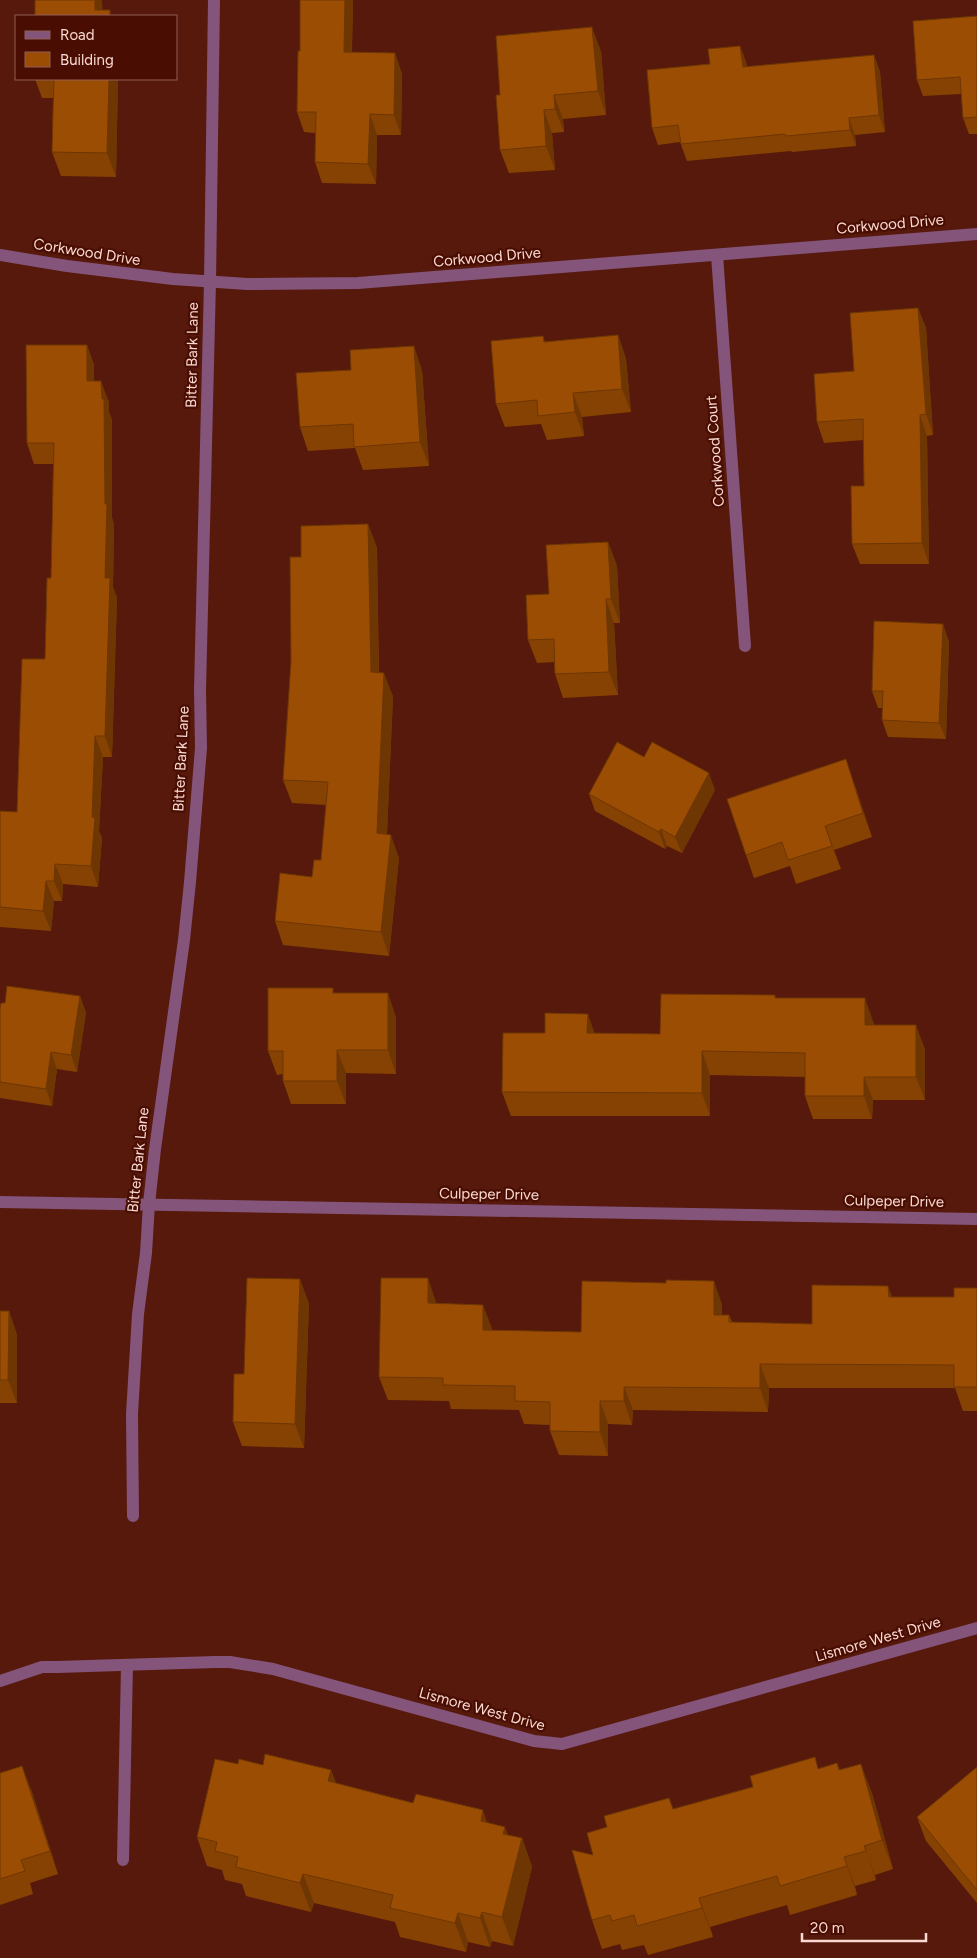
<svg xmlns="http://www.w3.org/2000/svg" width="977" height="1958" font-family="Figtree,sans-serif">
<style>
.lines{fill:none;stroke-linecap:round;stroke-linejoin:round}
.lane{stroke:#84547b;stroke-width:12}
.street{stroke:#84547b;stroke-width:12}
.wall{fill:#864203}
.shaded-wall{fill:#6d3603}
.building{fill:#9c4d04;stroke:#6d3603}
.labels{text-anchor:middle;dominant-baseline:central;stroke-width:4.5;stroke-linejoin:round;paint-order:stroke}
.street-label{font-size:15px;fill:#f9d9d2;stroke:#4a0d02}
</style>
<rect width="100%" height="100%" fill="#56190c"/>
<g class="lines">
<!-- lane -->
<path class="lane" d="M 123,1860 L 127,1665"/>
<!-- street -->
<g class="street">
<path d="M 0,255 L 67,266 L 173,279 L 247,284 L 358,283 L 977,234"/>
<path d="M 717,255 L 745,646"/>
<path d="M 0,1202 L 977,1219"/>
<path d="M 133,1516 L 132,1414 L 138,1314 L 146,1253 L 149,1204 L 155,1149 L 184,940 L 190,882 L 201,748 L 200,690 L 210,282 L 214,0"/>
<path d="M 0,1681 L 42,1667 L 57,1667 L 215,1662 L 230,1662 L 273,1669 L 534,1741 L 562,1744 L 977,1628"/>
</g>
</g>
<!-- wall -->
<g class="wall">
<path d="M 353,0 L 352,52 L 395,53 L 402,74 L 401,135 L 377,135 L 376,184 L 322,183 L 315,162 L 315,133 L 304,132 L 297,112 L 300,51 Z"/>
<path d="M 977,16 L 977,134 L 969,134 L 963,118 L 961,94 L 923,96 L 917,80 Z"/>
<path d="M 740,46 L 746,62 L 747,67 L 874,55 L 880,72 L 885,132 L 855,135 L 856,146 L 792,152 L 791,151 L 687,161 L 680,142 L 658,145 L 652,128 L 710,64 Z"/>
<path d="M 601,51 L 606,115 L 563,119 L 564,132 L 552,133 L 555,170 L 509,173 L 500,150 L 500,95 Z"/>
<path d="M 35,79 L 118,79 L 116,177 L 61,176 L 52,152 L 53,98 L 42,98 Z"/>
<path d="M 918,308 L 926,328 L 933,435 L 927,436 L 929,564 L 860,564 L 852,544 L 864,486 L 864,440 L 824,443 L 817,422 Z"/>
<path d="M 618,335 L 626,359 L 631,412 L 582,417 L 584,436 L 547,440 L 541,424 L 505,427 L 496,404 L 543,336 L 545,342 Z"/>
<path d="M 87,345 L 94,365 L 94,381 L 109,402 L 109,412 L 112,420 L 112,518 L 114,524 L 113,587 L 117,598 L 112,757 L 103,757 L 99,831 L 102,838 L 98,887 L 63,884 L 62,901 L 54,901 L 51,931 L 0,927 L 0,811 L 17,812 L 45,659 L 51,578 L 53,464 L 34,464 L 27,443 Z"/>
<path d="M 422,370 L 429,466 L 363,470 L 355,448 L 308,451 L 300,427 Z"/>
<path d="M 368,524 L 377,548 L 379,673 L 393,696 L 387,834 L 399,858 L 389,956 L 283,945 L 275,921 L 312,877 L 321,860 L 326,805 L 292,803 L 283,780 L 301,557 Z"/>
<path d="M 608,542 L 617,566 L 620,623 L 614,623 L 618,695 L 563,698 L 555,674 L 554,662 L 537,663 L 528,640 L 549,594 Z"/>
<path d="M 949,641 L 946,739 L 888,737 L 882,720 L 882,708 L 878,708 L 872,691 Z"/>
<path d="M 644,757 L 715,790 L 682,853 L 667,846 L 665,849 L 595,811 L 589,794 Z"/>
<path d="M 854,783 L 872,837 L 834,850 L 841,869 L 796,884 L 790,866 L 754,878 L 746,855 Z"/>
<path d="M 334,993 L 396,1017 L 396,1074 L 346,1073 L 346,1104 L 291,1104 L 283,1081 L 283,1074 L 277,1075 L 268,1051 Z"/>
<path d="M 80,996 L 86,1013 L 77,1072 L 57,1069 L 52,1106 L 0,1098 L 0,1008 L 5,1003 Z"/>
<path d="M 776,998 L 873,1021 L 874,1025 L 925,1049 L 925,1100 L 873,1100 L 872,1119 L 813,1119 L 805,1096 L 805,1077 L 710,1075 L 710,1116 L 511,1116 L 502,1092 L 595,1033 L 660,1034 Z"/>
<path d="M 977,1288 L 977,1411 L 963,1411 L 955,1388 L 769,1388 L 768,1412 L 633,1410 L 632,1425 L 608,1424 L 608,1456 L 559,1455 L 550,1431 L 550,1425 L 524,1424 L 519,1410 L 451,1409 L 449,1401 L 388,1400 L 379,1377 L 436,1302 L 436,1304 L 492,1328 L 492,1330 L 581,1332 L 722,1304 L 722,1315 L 729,1315 L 732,1322 L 812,1324 L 893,1297 L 954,1297 Z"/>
<path d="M 309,1303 L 304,1448 L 242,1446 L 233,1422 L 244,1374 Z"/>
<path d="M 0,1311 L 9,1311 L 17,1335 L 17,1403 L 0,1403 Z"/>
<path d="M 837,1763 L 840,1770 L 872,1793 L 893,1869 L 875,1875 L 876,1880 L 855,1886 L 857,1895 L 790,1915 L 787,1905 L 710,1927 L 713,1937 L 648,1955 L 644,1945 L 622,1950 L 620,1944 L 602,1949 L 592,1920 L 593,1855 L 674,1809 Z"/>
<path d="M 238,1764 L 331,1770 L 336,1783 L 487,1822 L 508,1835 L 522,1838 L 532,1867 L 513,1946 L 492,1941 L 490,1947 L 468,1942 L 466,1952 L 400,1937 L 395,1922 L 314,1903 L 311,1912 L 246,1896 L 242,1884 L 225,1880 L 222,1870 L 207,1866 L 197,1837 Z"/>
<path d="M 977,1767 L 977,1903 L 926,1841 L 917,1817 Z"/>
<path d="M 0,1773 L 31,1789 L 58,1874 L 30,1883 L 33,1894 L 0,1905 Z"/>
</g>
<!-- shaded-wall -->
<g class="shaded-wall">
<path d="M 95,0 L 102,0 L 103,16 L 95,10 Z"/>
<path d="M 345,0 L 353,0 L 351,73 L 344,52 Z"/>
<path d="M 592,27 L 601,51 L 606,115 L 598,91 Z"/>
<path d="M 740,46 L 746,62 L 749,84 L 743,67 Z"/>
<path d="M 395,53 L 402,74 L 401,135 L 394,115 Z"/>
<path d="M 874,55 L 880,72 L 885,132 L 879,115 Z"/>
<path d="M 109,79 L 118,79 L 116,177 L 107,153 Z"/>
<path d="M 554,95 L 563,119 L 564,132 L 555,109 Z"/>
<path d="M 544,110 L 552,133 L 555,170 L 546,146 Z"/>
<path d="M 370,114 L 377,135 L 376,184 L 368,164 Z"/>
<path d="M 849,118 L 855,135 L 856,146 L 850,130 Z"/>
<path d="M 918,308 L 926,328 L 933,435 L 926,414 Z"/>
<path d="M 618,335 L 626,359 L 631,412 L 622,389 Z"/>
<path d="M 87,345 L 94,365 L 94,401 L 87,381 Z"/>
<path d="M 414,346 L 422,370 L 429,466 L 420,442 Z"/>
<path d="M 101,381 L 109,402 L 109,412 L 112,420 L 112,518 L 114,524 L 113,587 L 117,598 L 112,757 L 105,736 L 105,504 Z"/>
<path d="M 573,393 L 582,417 L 584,436 L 575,412 Z"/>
<path d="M 920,415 L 927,436 L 929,564 L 922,543 Z"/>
<path d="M 368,524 L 377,548 L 379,696 L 371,672 Z"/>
<path d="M 608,542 L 617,566 L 620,623 L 611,599 Z"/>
<path d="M 606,599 L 614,623 L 618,695 L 609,672 Z"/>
<path d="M 943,624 L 949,641 L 946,739 L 939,723 Z"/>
<path d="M 384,673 L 393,696 L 386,857 L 377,833 Z"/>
<path d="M 95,736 L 103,757 L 99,831 L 102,838 L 98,887 L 91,866 Z"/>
<path d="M 846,759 L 872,837 L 863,813 Z"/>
<path d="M 709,773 L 715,790 L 682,853 L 675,837 Z"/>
<path d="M 825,826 L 834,850 L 841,869 L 832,846 Z"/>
<path d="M 661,829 L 667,846 L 665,849 L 659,832 Z"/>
<path d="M 391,835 L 399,858 L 389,956 L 381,932 Z"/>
<path d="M 55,864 L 63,884 L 62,901 L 54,881 Z"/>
<path d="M 46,881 L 54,901 L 51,931 L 43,911 Z"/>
<path d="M 388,993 L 396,1017 L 396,1074 L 388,1050 Z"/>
<path d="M 80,996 L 86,1013 L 77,1072 L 71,1055 Z"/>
<path d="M 865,998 L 873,1021 L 874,1049 L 865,1025 Z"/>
<path d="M 588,1014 L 596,1037 L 587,1033 Z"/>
<path d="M 916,1025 L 925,1049 L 925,1100 L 916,1077 Z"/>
<path d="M 337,1050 L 346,1073 L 346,1104 L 337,1081 Z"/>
<path d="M 702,1051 L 710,1075 L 710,1116 L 702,1093 Z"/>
<path d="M 51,1052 L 57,1069 L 52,1106 L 46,1089 Z"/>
<path d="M 864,1077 L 873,1100 L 872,1119 L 864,1096 Z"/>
<path d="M 428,1278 L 436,1302 L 436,1327 L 428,1303 Z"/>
<path d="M 300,1279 L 309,1303 L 304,1448 L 295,1424 Z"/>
<path d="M 714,1281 L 722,1304 L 722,1338 L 714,1315 Z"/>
<path d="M 888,1286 L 897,1309 L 889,1297 Z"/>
<path d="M 483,1305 L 492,1328 L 492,1354 L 483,1330 Z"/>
<path d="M 9,1311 L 17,1335 L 17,1403 L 8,1380 Z"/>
<path d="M 760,1364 L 769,1388 L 768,1412 L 760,1388 Z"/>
<path d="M 624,1387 L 633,1410 L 632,1425 L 624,1401 Z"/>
<path d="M 600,1401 L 608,1424 L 608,1456 L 600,1432 Z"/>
<path d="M 861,1764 L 872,1793 L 893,1869 L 882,1840 Z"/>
<path d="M 22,1766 L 31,1789 L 58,1874 L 50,1851 Z"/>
<path d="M 331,1770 L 341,1799 L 328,1781 Z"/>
<path d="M 483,1810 L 493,1840 L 481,1821 Z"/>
<path d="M 505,1827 L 516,1856 L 503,1834 Z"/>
<path d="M 522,1838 L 532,1867 L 513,1946 L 502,1917 Z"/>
<path d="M 864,1846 L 875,1875 L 876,1880 L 866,1851 Z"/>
<path d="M 844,1857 L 855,1886 L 857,1895 L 847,1866 Z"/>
<path d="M 303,1874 L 314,1903 L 311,1912 L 300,1883 Z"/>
<path d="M 699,1898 L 710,1927 L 713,1937 L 702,1908 Z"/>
<path d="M 482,1912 L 492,1941 L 490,1947 L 480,1918 Z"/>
<path d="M 458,1913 L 468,1942 L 466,1952 L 455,1923 Z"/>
</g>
<!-- building -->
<g class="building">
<path d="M 35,0 L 95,0 L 95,10 L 110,10 L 110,16 L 35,16 Z"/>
<path d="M 300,0 L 345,0 L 344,52 L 395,53 L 394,115 L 370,114 L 368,164 L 315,162 L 316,112 L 297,112 L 298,51 L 300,51 Z"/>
<path d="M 977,16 L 977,117 L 963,118 L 960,77 L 917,80 L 913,21 Z"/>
<path d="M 592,27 L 598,91 L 554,95 L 555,109 L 544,110 L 546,146 L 500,150 L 496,95 L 500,95 L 496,36 Z"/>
<path d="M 740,46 L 743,67 L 874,55 L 879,115 L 849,118 L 850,130 L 786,136 L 785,134 L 681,144 L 678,125 L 652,128 L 647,70 L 710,64 L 708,49 Z"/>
<path d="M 54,79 L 109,79 L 107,153 L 52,152 Z"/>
<path d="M 918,308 L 926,414 L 920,415 L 922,543 L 852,544 L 851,486 L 864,486 L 863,419 L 817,422 L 814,374 L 854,371 L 850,313 Z"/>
<path d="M 618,335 L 622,389 L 573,393 L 575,412 L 538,416 L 537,400 L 496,404 L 491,341 L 543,336 L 544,342 Z"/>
<path d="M 26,345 L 87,345 L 87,381 L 101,381 L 102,399 L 104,399 L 105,504 L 107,504 L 105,578 L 110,578 L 105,736 L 95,736 L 92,817 L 95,818 L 91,866 L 55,864 L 54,881 L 46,881 L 43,911 L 0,907 L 0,811 L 17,812 L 22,659 L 45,659 L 47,578 L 51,578 L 54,443 L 27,443 Z"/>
<path d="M 414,346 L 420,442 L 354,447 L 353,424 L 300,427 L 296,373 L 351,370 L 350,350 Z"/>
<path d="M 368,524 L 371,672 L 384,673 L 377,833 L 391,835 L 381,932 L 275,921 L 280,873 L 312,877 L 314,860 L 321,860 L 328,782 L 283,780 L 291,661 L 290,557 L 301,557 L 301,526 Z"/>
<path d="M 608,542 L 611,599 L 606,599 L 609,672 L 555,674 L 554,639 L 528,640 L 526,595 L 549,594 L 546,545 Z"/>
<path d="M 874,621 L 943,624 L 939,723 L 882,720 L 883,691 L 872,691 Z"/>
<path d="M 617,742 L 644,757 L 652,742 L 709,773 L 675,837 L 661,829 L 659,832 L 589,794 Z"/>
<path d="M 846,759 L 863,813 L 825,826 L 832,846 L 788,860 L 782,842 L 746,855 L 727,799 Z"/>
<path d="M 7,986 L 80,996 L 71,1055 L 51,1052 L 46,1089 L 0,1082 L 0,1008 L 1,1003 L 5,1003 Z"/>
<path d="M 268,988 L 333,988 L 333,993 L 388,993 L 388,1050 L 337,1050 L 337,1081 L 283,1081 L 283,1051 L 268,1051 Z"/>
<path d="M 661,994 L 775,995 L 775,998 L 865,998 L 865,1025 L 916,1025 L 916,1077 L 864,1077 L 864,1096 L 805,1096 L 805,1053 L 702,1051 L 702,1093 L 502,1092 L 503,1033 L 545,1033 L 545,1013 L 588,1014 L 587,1033 L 660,1034 Z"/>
<path d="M 247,1278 L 300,1279 L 295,1424 L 233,1422 L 234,1374 L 244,1374 Z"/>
<path d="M 381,1278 L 428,1278 L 428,1303 L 483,1305 L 483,1330 L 581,1332 L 582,1281 L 666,1283 L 666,1280 L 714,1281 L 714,1315 L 729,1315 L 729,1322 L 812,1324 L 812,1285 L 888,1286 L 889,1297 L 954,1297 L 954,1288 L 977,1288 L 977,1387 L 954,1387 L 954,1365 L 760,1364 L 760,1388 L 624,1387 L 624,1401 L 600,1401 L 600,1432 L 550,1431 L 550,1402 L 515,1401 L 515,1386 L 443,1385 L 443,1378 L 379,1377 Z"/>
<path d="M 0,1311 L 9,1311 L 8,1380 L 0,1380 Z"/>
<path d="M 265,1754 L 331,1770 L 328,1781 L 413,1803 L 416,1794 L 483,1810 L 481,1821 L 505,1827 L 503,1834 L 522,1838 L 502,1917 L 482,1912 L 480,1918 L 458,1913 L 455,1923 L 390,1908 L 393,1895 L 303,1874 L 300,1883 L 236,1867 L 238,1857 L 215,1851 L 217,1842 L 197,1837 L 215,1759 L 238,1764 L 239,1759 L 263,1765 Z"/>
<path d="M 815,1757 L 818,1769 L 837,1763 L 839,1770 L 861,1764 L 882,1840 L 864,1846 L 866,1851 L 844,1857 L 847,1866 L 780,1886 L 777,1876 L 699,1898 L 702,1908 L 637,1926 L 634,1915 L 612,1921 L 610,1915 L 592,1920 L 572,1850 L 593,1855 L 587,1833 L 607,1827 L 604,1816 L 669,1798 L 673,1809 L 753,1787 L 750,1776 Z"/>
<path d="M 22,1766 L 50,1851 L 21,1860 L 25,1871 L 0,1879 L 0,1773 Z"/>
<path d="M 977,1767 L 977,1890 L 917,1817 Z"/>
</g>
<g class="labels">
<!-- street labels -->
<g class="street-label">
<text transform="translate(890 224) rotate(-5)">Corkwood Drive</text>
<text transform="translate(87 252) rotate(9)">Corkwood Drive</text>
<text transform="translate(487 257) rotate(-5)">Corkwood Drive</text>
<text transform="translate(192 355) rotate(-89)">Bitter Bark Lane</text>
<text transform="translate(715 451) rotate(-94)">Corkwood Court</text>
<text transform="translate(181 759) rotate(-87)">Bitter Bark Lane</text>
<text transform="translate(138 1160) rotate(-84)">Bitter Bark Lane</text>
<text transform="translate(489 1194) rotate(1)">Culpeper Drive</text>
<text transform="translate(894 1201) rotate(1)">Culpeper Drive</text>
<text transform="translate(878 1639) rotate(-16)">Lismore West Drive</text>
<text transform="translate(482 1709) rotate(15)">Lismore West Drive</text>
</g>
</g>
<!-- legend -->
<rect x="15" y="15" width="162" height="65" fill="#4a0d02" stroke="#905f55"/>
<rect x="25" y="31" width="25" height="8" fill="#84547b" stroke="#905f55"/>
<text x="60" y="40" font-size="15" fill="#f9d9d2">Road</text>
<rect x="25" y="52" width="25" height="15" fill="#9c4d04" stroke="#905f55"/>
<text x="60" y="65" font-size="15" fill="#f9d9d2">Building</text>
<!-- scale -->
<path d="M802 1933v8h124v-8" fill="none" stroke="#f9d9d2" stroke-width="2.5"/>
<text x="810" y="1933" font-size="15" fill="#f9d9d2" stroke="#4a0d02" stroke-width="4" paint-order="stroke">20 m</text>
</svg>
